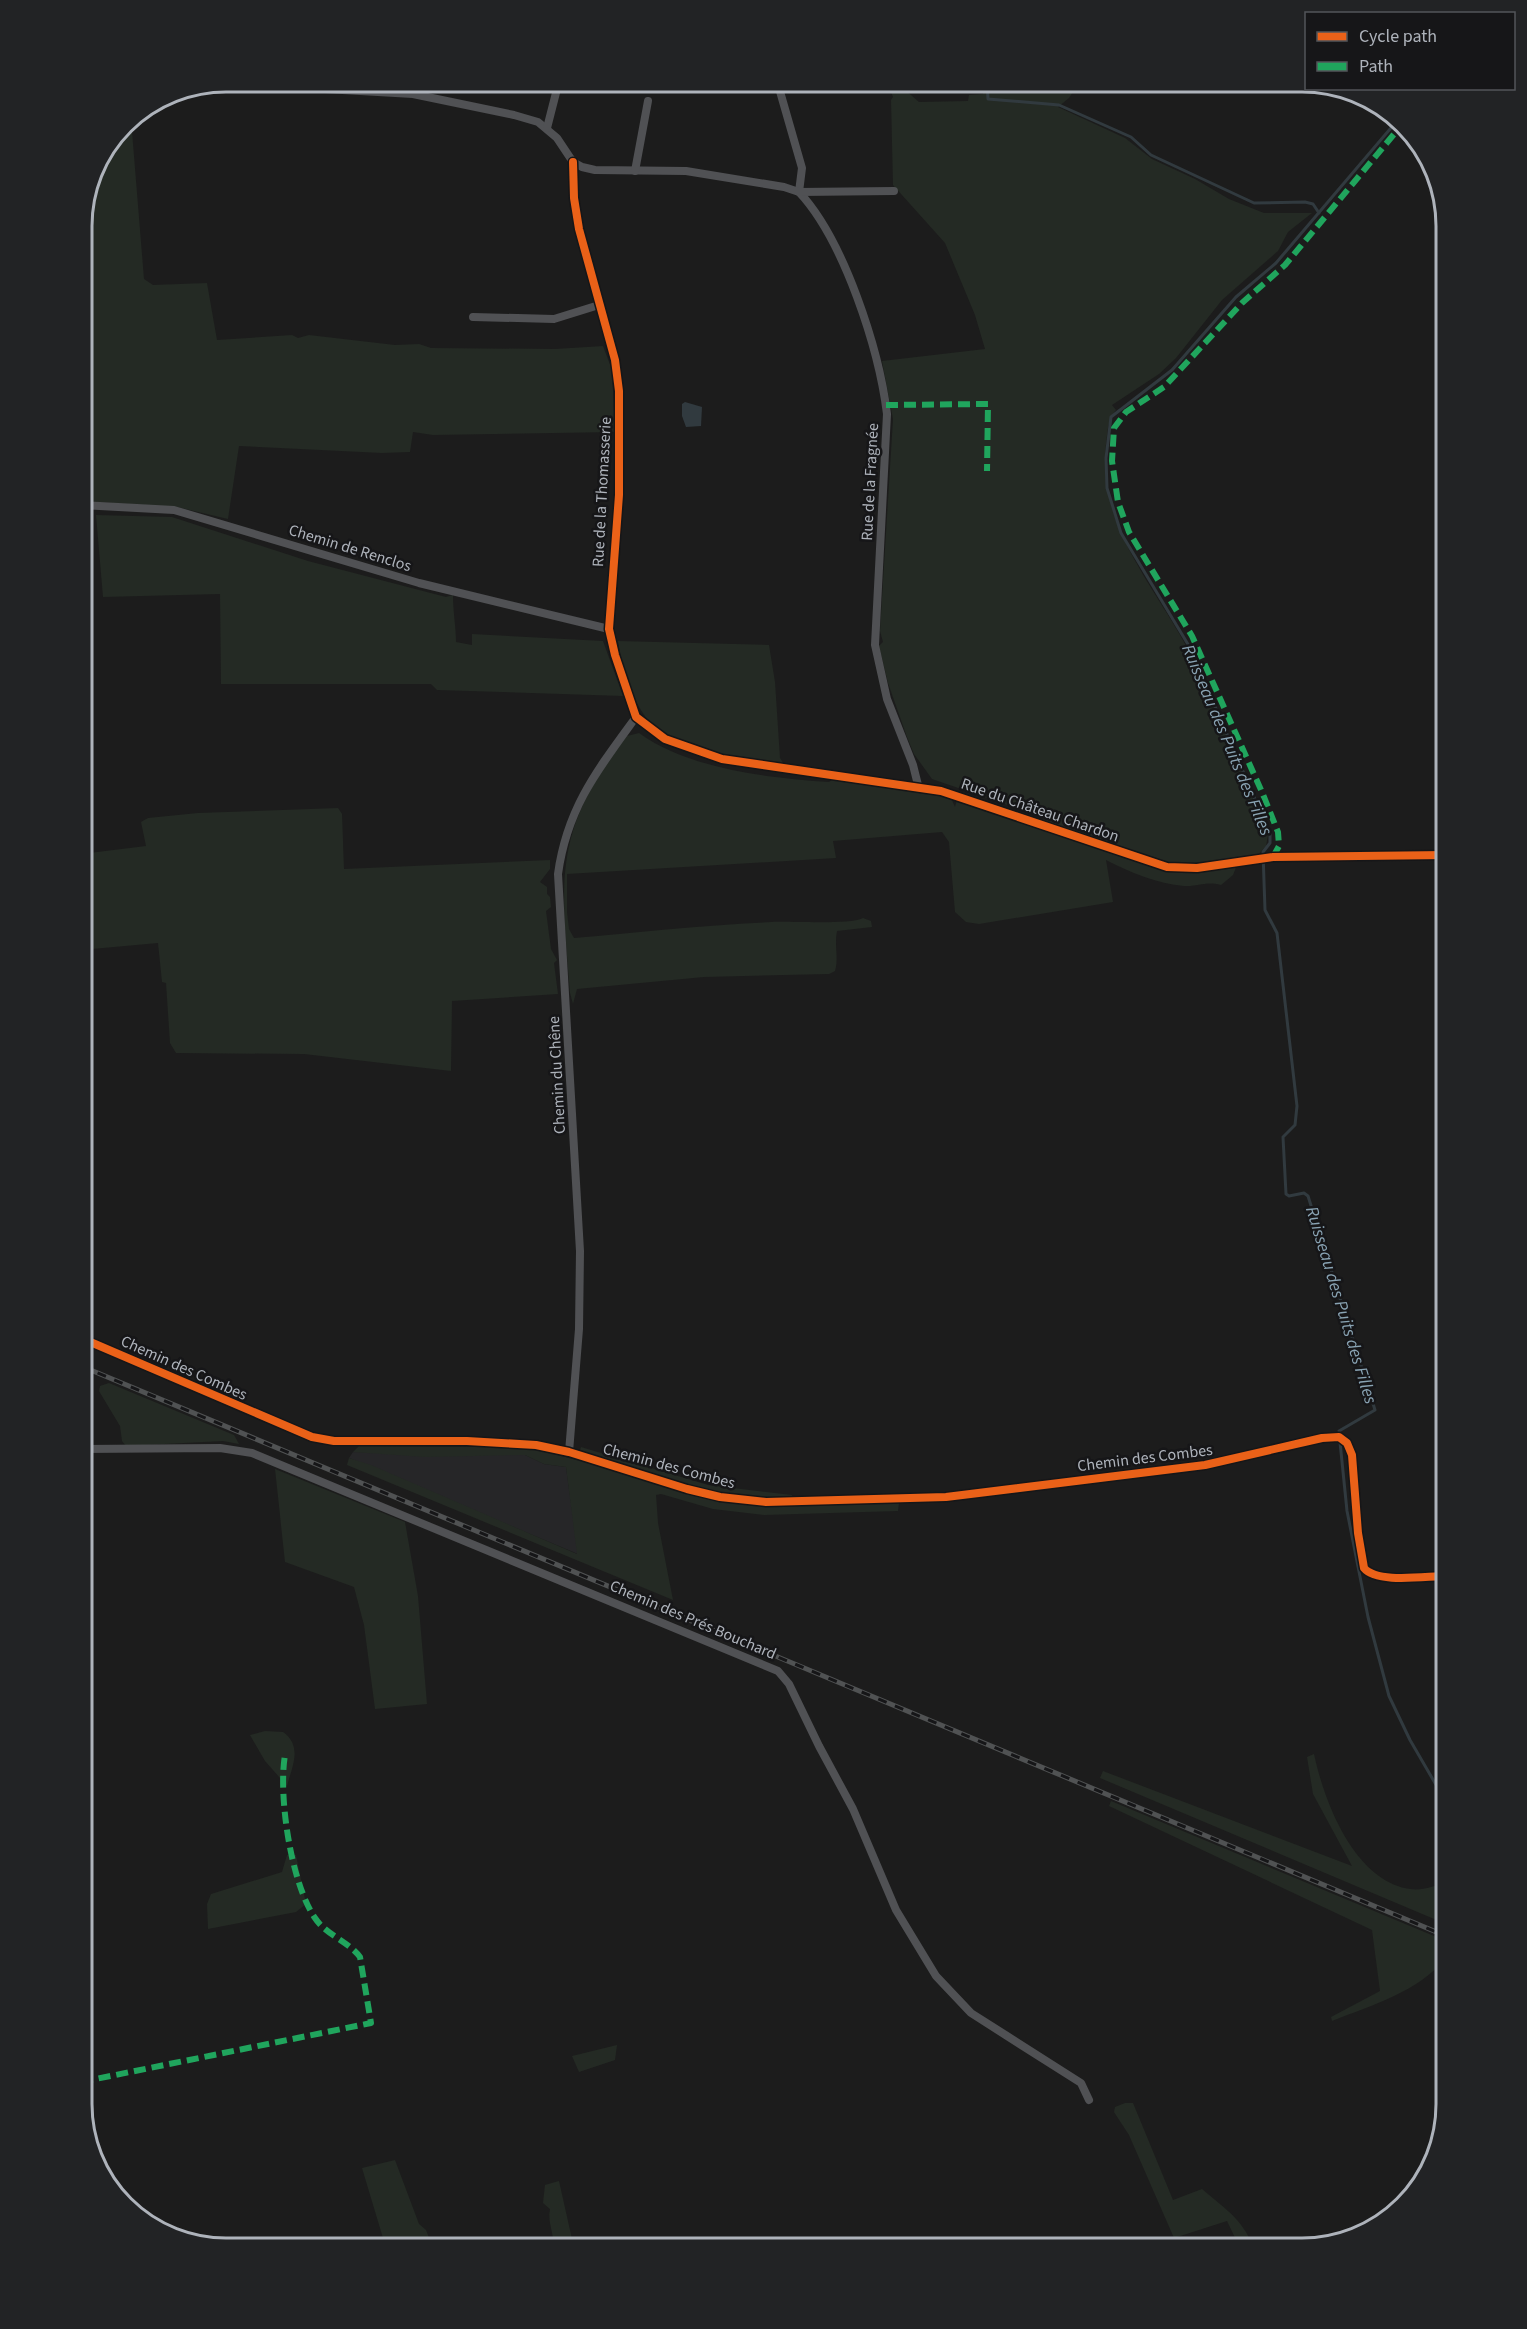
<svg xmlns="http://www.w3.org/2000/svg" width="1527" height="2329" font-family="'Source Sans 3',sans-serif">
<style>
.built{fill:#262628}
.green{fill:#242a24}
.water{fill:#313a3f}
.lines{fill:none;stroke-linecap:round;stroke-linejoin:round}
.stream{stroke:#313a3f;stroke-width:3}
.street{stroke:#505154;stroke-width:8}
.rail-casing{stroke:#505253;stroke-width:5}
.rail{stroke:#161618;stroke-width:3;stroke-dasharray:9;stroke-linecap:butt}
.quiet{stroke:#20a55d;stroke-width:6;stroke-dasharray:12 6;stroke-linecap:butt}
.cycleway-casing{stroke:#161618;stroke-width:11}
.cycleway{stroke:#ea6118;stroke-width:8}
.labels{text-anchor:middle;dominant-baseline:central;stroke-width:5;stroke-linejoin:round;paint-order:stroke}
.street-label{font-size:16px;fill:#aeb3bb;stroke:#161618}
.water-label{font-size:18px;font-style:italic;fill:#89a3b3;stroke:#161618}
.rim{fill:none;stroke:#aeb3bb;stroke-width:3}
</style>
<rect width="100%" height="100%" fill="#1c1c1c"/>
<!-- built -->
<path class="built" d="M 353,1452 L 525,1455 L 544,1464 L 566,1467 L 578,1554 L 349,1458 Z"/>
<!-- green -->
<g class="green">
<path d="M 887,81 L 904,81 L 904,89 L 919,102 L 968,101 L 969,95 L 983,94 L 983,81 L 1080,81 L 1069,98 L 1058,107 L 1125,138 L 1152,159 L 1195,179 L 1229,199 L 1264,213 L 1312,213 L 1288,232 L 1278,251 L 1222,300 L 1176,358 L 1159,374 L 1112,405 L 1116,410 C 1107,420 1108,431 1106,444 C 1096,529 1161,592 1195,663 C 1222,719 1246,777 1268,835 L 1266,846 L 1257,856 L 1186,864 L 1163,862 L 1044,822 L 1043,817 L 932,779 L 914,754 L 907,737 L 888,683 L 879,646 L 883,642 L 880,631 L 893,419 L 882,361 L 985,349 L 975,315 L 945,243 L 893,185 L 891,100 L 893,97 Z"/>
<path d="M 131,119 L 144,279 L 153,285 L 207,283 L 217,340 L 292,335 L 298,338 L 309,335 L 395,345 L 419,344 L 431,348 L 555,349 L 603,346 L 612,370 L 615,432 L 433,435 L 413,432 L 410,452 L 382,453 L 239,446 L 228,519 L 177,507 L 81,501 L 81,217 L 92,170 L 124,123 Z"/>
<path d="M 96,515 L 172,517 L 308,561 L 446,597 L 453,595 C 453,612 456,627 456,642 L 472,645 L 472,634 L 603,641 L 623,696 L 437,690 L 431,684 L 221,684 L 220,594 L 103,597 Z"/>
<path d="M 618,641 L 769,645 L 775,682 L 780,758 L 785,766 C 746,759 678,752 650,722 C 632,703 622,666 618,641 Z"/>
<path d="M 639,733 C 688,769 770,778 829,782 L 832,780 L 943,794 L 950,796 L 955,807 L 957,800 L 1168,872 L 1237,865 L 1233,875 L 1221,885 C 1205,881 1198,887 1184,886 C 1158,884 1129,872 1106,860 L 1113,902 L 979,924 L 966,922 L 955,912 L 949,842 L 942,832 L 833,841 L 836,858 L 567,874 L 567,912 L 569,929 L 574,938 C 640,932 706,925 772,922 C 792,921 849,925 863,918 L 871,921 L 872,927 L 837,931 C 834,945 839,958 835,971 L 829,974 L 704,977 L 577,989 L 573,1004 L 570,993 C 561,879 552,831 627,736 Z"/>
<path d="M 338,808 L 342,814 L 344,869 L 550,860 L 550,869 L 540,882 L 547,887 L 547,894 L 550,897 L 551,907 L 546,911 L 551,949 L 557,960 L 554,963 L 558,994 L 452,1001 L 451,1071 L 304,1054 L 176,1053 L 170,1043 L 166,983 L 162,982 L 158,943 L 81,950 L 81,854 L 146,846 L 141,822 L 148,818 L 198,813 Z"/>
<path d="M 109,1383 L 234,1435 L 239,1444 L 223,1441 L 126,1446 L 122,1441 L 120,1426 L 99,1391 L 100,1386 Z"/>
<path d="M 359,1446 L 527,1447 L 577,1460 L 581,1447 L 708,1485 L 792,1495 L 793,1505 L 899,1503 L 898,1511 L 764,1515 L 713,1509 L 661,1494 L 656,1495 L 658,1523 L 673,1600 L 347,1465 L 349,1458 L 371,1465 L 577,1554 L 566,1467 L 544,1464 L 525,1455 L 424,1457 L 353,1452 Z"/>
<path d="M 275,1469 L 405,1522 L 418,1596 L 427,1704 L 375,1709 L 364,1625 L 354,1587 L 285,1562 Z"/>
<path d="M 265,1731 L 283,1732 C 303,1746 292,1767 287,1786 L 265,1761 L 250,1735 Z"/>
<path d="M 1314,1754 C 1324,1801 1354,1881 1410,1889 C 1422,1891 1435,1886 1446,1882 L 1446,1924 L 1100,1778 L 1103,1771 L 1352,1866 L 1313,1794 L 1307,1757 Z"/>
<path d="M 1111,1801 L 1446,1941 L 1446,1958 C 1418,1992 1372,2005 1332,2021 L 1331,2017 L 1380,1991 L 1372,1930 L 1109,1806 Z"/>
<path d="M 287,1855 L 296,1855 L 306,1904 L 296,1912 L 208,1929 L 207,1904 L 211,1894 L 282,1872 Z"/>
<path d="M 617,2045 L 615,2060 L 579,2072 L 572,2056 Z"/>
<path d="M 1125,2103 L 1133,2103 L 1173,2200 L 1202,2189 C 1226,2210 1241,2217 1254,2248 L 1240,2248 L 1227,2221 L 1174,2238 L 1129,2135 L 1114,2112 L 1115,2107 Z"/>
<path d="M 395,2160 L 419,2224 L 426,2230 L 433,2248 L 386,2248 L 362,2168 Z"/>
<path d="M 559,2181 L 574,2248 L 553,2248 C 555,2234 547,2223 550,2209 L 543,2203 L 545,2185 Z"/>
</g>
<!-- water -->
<path class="water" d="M 685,402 L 702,407 L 701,426 L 686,427 L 682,416 L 682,404 Z"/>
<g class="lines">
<!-- stream -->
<g class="stream">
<path d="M 987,81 L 988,99 L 1059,105 L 1131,137 L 1151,155 L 1254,203 L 1305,202 L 1313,204 L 1319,213"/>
<path d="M 1339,1431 L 1375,1410 L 1308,1196 L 1304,1193 L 1289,1196 L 1286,1194 L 1283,1137 L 1295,1125 L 1297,1106 L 1277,933 L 1265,910 L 1263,852 L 1270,843 L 1270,834 L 1189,646 L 1121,533 L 1107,488 L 1106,458 L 1111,417 L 1172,370 L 1236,297 L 1276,263 L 1396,122"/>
<path d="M 1340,1442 L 1347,1511 L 1368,1617 L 1389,1696 L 1410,1740 L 1446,1802"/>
</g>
<!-- street -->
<g class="street">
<path d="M 777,81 L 802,168 L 799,192 C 844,240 879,349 887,414 L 875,645 L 887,699 L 913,765 L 918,785"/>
<path d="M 217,83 L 413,94 L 514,115 L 538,122 L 557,138 L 573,162 L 582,167 L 595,170 L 686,171 L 784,187 L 799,192 L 894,191"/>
<path d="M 547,128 L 559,81"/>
<path d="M 573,162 L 574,198 L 579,229 L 615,360 L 619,391 L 619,495 L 609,629 L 615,655 L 636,717 L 665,739 L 722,759 L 941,791 L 1167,867 L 1197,868 L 1273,857 L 1446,855"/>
<path d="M 635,171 L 648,101"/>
<path d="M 473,317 L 554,319 L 599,305"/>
<path d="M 81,505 L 174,510 L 419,583 L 609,629"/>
<path d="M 81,1338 L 312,1437 L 334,1441 L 467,1441 L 536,1445 L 569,1452 L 687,1489 L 720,1497 L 766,1502 L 946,1497 L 1205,1465 L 1322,1438 L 1339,1437 L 1347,1443 L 1352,1455 L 1358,1533 L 1364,1568 C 1377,1584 1426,1576 1446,1576"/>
<path d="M 81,1449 L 220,1448 L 252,1453 L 778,1671 L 789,1684 L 819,1746 L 853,1809 L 896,1910 L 936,1976 L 971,2013 L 1081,2083 L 1089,2100"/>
<path d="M 569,1452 L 579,1329 L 580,1251 L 558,874 C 567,808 598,769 636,717"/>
</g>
<!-- rail casing -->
<g class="rail-casing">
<path id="rail" d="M 81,1366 L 1446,1936"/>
</g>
<!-- rail -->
<use href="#rail" class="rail"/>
<!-- quiet -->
<g class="quiet">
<path d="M 886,405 L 988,404 L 987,471"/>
<path d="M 1273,857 L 1279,846 L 1278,832 L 1262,792 L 1192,636 L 1129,532 L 1118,502 L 1112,461 L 1114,428 L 1126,412 L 1164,387 L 1242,303 L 1285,265 L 1400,127"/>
<path d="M 81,2082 L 371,2023 L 360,1957 C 348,1941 326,1935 315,1918 C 291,1883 278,1796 285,1755"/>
</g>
<!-- cycleway casing -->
<g class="cycleway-casing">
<g id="cycleway">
<path d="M 573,162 L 574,198 L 579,229 L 615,360 L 619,391 L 619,495 L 609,629 L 615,655 L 636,717 L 665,739 L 722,759 L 941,791 L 1167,867 L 1197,868 L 1273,857 L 1446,855"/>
<path d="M 81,1338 L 312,1437 L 334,1441 L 467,1441 L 536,1445 L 569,1452 L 687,1489 L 720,1497 L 766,1502 L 946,1497 L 1205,1465 L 1322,1438 L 1339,1437 L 1347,1443 L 1352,1455 L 1358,1533 L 1364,1568 C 1377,1584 1426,1576 1446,1576"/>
</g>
</g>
<!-- cycleway -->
<use href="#cycleway" class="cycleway"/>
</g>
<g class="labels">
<!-- street labels -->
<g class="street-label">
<text transform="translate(870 482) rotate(-87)">Rue de la Fragnée</text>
<text transform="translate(602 492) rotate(-87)">Rue de la Thomasserie</text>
<text transform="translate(350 548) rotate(17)">Chemin de Renclos</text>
<text transform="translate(1040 810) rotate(19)">Rue du Château Chardon</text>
<text transform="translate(557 1075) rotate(-93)">Chemin du Chêne</text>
<text transform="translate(184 1368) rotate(24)">Chemin des Combes</text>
<text transform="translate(1145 1458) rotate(-7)">Chemin des Combes</text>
<text transform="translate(669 1466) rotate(15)">Chemin des Combes</text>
<text transform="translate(693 1620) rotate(23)">Chemin des Prés Bouchard</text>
</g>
<!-- water labels -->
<g class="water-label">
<text transform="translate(1227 740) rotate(67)">Ruisseau des Puits des Filles</text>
<text transform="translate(1341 1305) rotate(73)">Ruisseau des Puits des Filles</text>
</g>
</g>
<!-- crop -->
<path d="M0 0H1527V2329H0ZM226 92H1302A134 134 0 0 1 1436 226V2104A134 134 0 0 1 1302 2238H226A134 134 0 0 1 92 2104V226A134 134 0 0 1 226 92Z" fill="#222325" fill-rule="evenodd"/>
<path class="rim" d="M226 92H1302A134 134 0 0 1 1436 226V2104A134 134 0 0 1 1302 2238H226A134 134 0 0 1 92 2104V226A134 134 0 0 1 226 92Z"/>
<!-- legend -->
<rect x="1305" y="12" width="210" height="78" fill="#161618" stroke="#535559" stroke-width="1.5"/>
<rect x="1317" y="32" width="30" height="9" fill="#ea6118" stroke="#535559" stroke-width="1.5"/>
<text x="1359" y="42" font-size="18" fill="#aeb3bb">Cycle path</text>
<rect x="1317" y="62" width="30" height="9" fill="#20a55d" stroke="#535559" stroke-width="1.5"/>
<text x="1359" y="72" font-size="18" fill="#aeb3bb">Path</text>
</svg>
